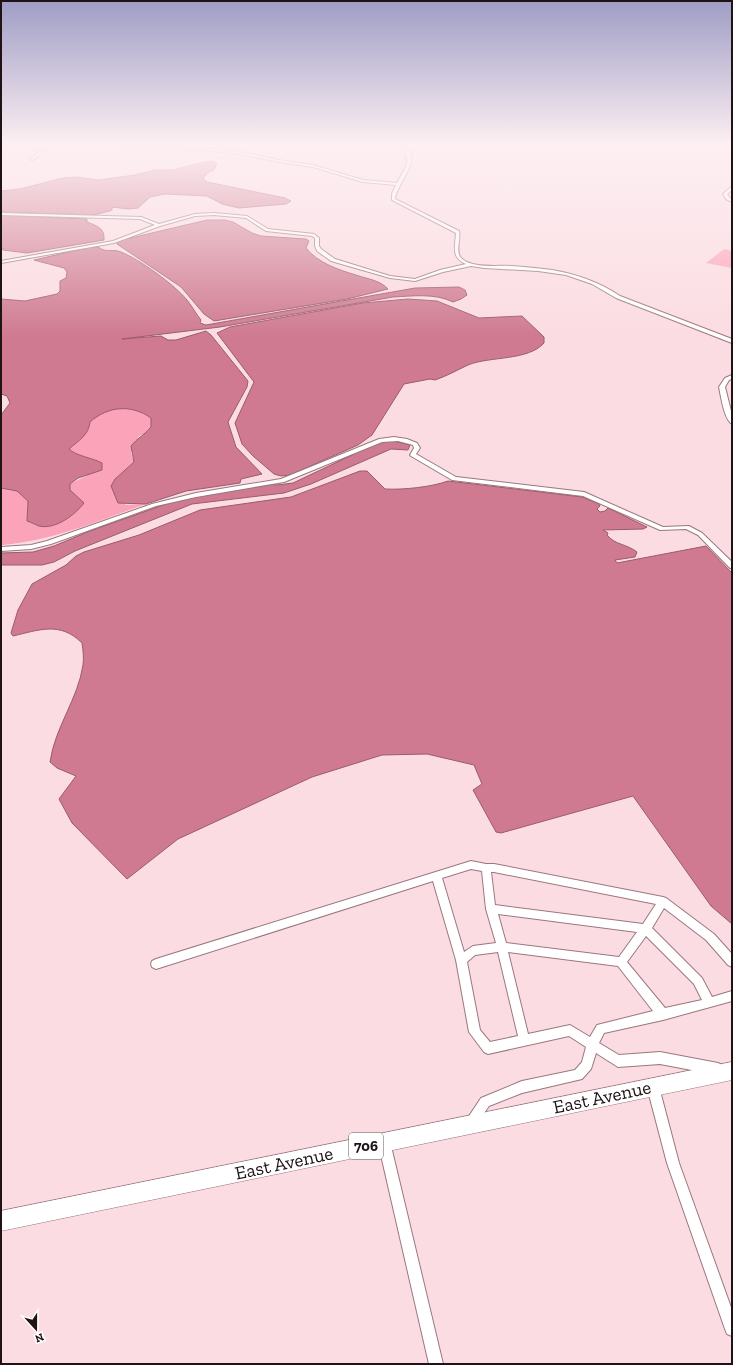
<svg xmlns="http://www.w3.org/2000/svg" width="733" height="1365" font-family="'Zilla Slab',serif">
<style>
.green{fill:#fba3b8}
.water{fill:#cf7a90;stroke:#9a5b6b}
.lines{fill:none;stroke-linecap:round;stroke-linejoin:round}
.street-casing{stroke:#9a777e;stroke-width:2}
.primary-casing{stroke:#9a777e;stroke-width:1}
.street{fill:#fff;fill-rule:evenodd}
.primary{fill:#fff;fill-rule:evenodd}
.labels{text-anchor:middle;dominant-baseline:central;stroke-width:3;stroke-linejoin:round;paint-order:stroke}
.shield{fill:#fff;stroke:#635a5c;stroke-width:1}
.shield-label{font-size:15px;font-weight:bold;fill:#201316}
.near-street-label{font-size:19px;fill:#201316;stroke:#fff}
</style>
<rect width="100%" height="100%" fill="#fbdce2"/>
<!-- green -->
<g class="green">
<path d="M 724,249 L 732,251 L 732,268 L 706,263 Z"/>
<path d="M 115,408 L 135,410 L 151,418 L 151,427 L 146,433 L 139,436 L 131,453 L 134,462 L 115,479 L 111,486 L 116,495 L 126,505 L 146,504 C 98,521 52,541 1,545 L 1,488 L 17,491 L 28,501 L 27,513 L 69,489 L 70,484 L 88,475 L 102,463 C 92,458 77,456 69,449 L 89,428 L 90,422 L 97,416 Z"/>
</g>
<!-- water -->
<g class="water">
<path d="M 213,161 L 217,164 L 214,170 L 209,172 L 203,178 L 207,182 L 285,198 L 291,201 L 286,204 L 239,208 L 222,204 L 207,196 L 165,194 L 150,197 L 138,208 L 128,209 L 112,207 L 112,210 L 110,211 L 93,215 L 1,212 L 1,191 L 20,189 L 63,178 L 76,177 L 98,180 L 135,175 L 155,170 L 173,170 L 204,162 Z"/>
<path d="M 1,215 L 87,219 L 87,222 C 97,226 105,228 104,240 L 27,253 L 3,250 L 1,246 Z"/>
<path d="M 207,220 L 225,220 L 233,222 L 252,233 L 261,236 L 306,239 L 309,241 L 306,248 C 318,263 339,270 356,275 C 367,279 380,280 388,289 L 347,299 L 214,321 L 204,314 L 181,287 L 117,244 L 118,241 Z"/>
<path d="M 91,247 L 98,247 C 108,254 112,248 121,252 C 139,259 175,285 187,300 C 192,306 196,314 201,320 L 200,323 L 206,325 L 415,288 L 459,287 L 465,290 L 467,295 L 461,299 L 453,302 C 435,293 412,296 393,297 L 220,327 L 122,339 L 161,336 L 168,340 L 176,340 L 206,331 L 211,335 L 248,381 L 247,387 L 228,422 L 236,447 L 262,474 L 241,479 L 240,483 L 186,491 L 146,504 L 118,503 L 111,486 L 115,479 L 134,462 L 131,446 C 137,438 146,434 151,427 L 151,418 C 131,404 108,406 90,422 C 89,435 78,441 69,449 C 76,456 93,458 102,463 L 102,470 L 78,478 L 70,484 L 70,490 L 84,503 C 75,515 55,530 39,526 C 36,525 31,522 27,521 L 28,501 L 17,491 L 1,488 L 1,415 L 10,403 L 7,396 L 1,394 L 1,299 L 25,301 L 57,294 L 60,291 L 60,281 L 66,278 L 67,272 L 64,268 L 34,260 Z"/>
<path d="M 408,299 L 437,301 L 479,318 L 522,316 L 544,337 L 544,343 C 528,361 490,356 468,365 C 457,370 447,376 435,380 L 430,379 L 404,384 L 372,435 L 358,445 L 290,475 L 281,476 L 274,474 L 253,456 L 242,444 L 235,423 L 254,382 L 217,333 L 230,327 L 363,303 Z"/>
<path d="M 386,439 L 410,445 L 408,450 L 391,449 L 311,484 L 284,493 L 192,504 L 75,551 L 54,562 L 42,565 L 1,565 L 1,553 L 33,552 L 54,546 L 90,531 L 186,497 L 269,484 L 277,485 L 293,483 Z"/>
<path d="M 360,471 L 367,471 L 385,489 C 403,490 432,487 448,481 L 582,497 L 599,504 L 600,506 L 597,509 L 600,512 L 605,511 L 608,508 L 647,527 L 643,529 L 603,530 L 608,533 L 607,535 C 615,545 627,544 637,552 L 635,557 L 615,560 L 617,563 L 706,546 L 732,573 L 732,924 L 711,906 L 633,796 L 501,833 L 496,832 L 473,790 L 482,784 L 474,765 L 427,754 L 382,755 L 312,777 L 178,839 L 127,879 L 72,823 L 59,799 L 76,776 L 57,768 L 50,762 C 55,727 78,699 83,665 C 84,658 83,650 82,643 C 60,621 39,630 13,636 L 11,633 L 18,610 L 32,584 L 66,565 L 76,556 L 84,552 L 139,535 L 200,510 L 291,497 Z"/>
</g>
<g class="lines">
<!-- street casing -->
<g class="street-casing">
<g id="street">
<path d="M 47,145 L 51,145 L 33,160 L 31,160 L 31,158 Z"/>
<path d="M 100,145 L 195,147 L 240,152 L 279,160 L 313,165 L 363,180 L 397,183 C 406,166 413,162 400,145 L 403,145 C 406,148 410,152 411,156 C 414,168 397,185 395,199 L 459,231 C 461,239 455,251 461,258 C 472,269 498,265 512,266 C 525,267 538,268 552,270 C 576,274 599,282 620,296 L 732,339 L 732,343 L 616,298 L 592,284 L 566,275 L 538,271 L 484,268 L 471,266 L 443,272 L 415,281 L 390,278 L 331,261 L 317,251 L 315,246 L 315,238 L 312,236 L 266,231 L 246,218 L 214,215 L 195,216 L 160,226 L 114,243 L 1,263 L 1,261 L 113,241 L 155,225 L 140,219 L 1,215 L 1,213 L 141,217 L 159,224 L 195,214 L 214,213 L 247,216 L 268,229 L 314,234 L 319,238 L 319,246 L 321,249 L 335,259 L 390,276 L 415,279 L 440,270 L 466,264 C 451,258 455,247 456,233 L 392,200 L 392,194 L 396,185 L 363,182 L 313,167 L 279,162 L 240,154 L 195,149 Z"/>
<path d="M 731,187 L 732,187 L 732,190 L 727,194 L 729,197 L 732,199 L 732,202 L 726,199 L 723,194 Z"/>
<path d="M 732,375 L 732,379 L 729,380 L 725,387 L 732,415 L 732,424 C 724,419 721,396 719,387 L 725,378 Z"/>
<path d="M 394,437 L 407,439 L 417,443 L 420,448 L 416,454 L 456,477 L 584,492 L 663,527 L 689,526 L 702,533 L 732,562 L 732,568 L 730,568 L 698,535 L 686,529 L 660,530 L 583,496 L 452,480 L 411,456 L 410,455 L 414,448 L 413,445 L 398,441 L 382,442 L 284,482 L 196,497 L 156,506 L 51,544 L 31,549 L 1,551 L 1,547 L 31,545 L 47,541 L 152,504 L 196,493 L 281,479 L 379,439 Z"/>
<path d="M 471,861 L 486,864 L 494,864 L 663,897 L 666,898 L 714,934 L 732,954 L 732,967 L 728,965 L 706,940 L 664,908 L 652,928 L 702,978 L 712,997 L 732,991 L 732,1001 L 663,1020 L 604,1033 L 599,1043 L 619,1055 L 660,1052 L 718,1063 L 722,1065 L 724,1069 L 722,1073 L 718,1075 L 660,1064 L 618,1067 L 596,1053 L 591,1069 L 582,1079 L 522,1093 L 489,1106 L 475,1126 L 471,1128 L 467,1126 L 465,1122 L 481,1098 L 522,1081 L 575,1070 L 582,1062 L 586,1047 L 569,1036 L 488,1054 L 484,1052 L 469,1032 L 456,960 L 433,881 L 156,969 L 152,967 L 151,964 L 152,961 L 156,959 ZM 471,869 L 482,871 L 486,909 L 496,943 L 473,946 L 464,952 L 442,878 ZM 491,872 L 494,872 L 656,904 L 643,924 L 495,905 ZM 498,914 L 637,932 L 619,957 L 506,943 ZM 646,936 L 694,984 L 702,1000 L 665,1008 L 627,962 ZM 498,952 L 518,1036 L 490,1042 L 480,1030 L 467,962 L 475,955 ZM 508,952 L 618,966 L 653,1011 L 597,1025 L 590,1037 L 570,1025 L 528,1034 Z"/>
<path d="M 653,1081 L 657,1083 L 659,1087 L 679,1163 L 732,1310 L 732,1336 L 727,1334 L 725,1329 L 667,1163 L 647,1087 L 649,1083 Z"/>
<path d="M 384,1136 L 388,1138 L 390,1142 L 443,1364 L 429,1364 L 378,1142 L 380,1138 Z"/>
</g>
</g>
<!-- primary casing -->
<g class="primary-casing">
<path id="primary" d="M 732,1062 L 732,1080 L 1,1231 L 1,1211 Z"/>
</g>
<!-- street -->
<use href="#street" class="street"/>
<!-- primary -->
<use href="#primary" class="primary"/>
</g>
<!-- sky -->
<linearGradient id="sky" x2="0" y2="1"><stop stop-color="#9e9dc5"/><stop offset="0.43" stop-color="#fdeff2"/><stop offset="1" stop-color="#fdeff2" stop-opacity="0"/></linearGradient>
<rect width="733" height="336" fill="url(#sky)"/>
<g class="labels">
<!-- shield labels -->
<rect class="shield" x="349" y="1133" width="34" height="26" rx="3"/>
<g class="shield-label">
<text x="366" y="1146">706</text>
</g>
<!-- near-street labels -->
<g class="near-street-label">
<text transform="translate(602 1097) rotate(-12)">East Avenue</text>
<text transform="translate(284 1163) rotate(-12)">East Avenue</text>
</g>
</g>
<!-- border -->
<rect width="733" height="1365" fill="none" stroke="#201316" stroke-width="4"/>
<!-- north arrow -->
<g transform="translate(36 1329) rotate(159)" stroke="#ffffff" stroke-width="3" paint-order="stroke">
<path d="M0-3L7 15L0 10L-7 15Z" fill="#201316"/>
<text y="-6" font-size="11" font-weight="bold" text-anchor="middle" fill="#201316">N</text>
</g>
</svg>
